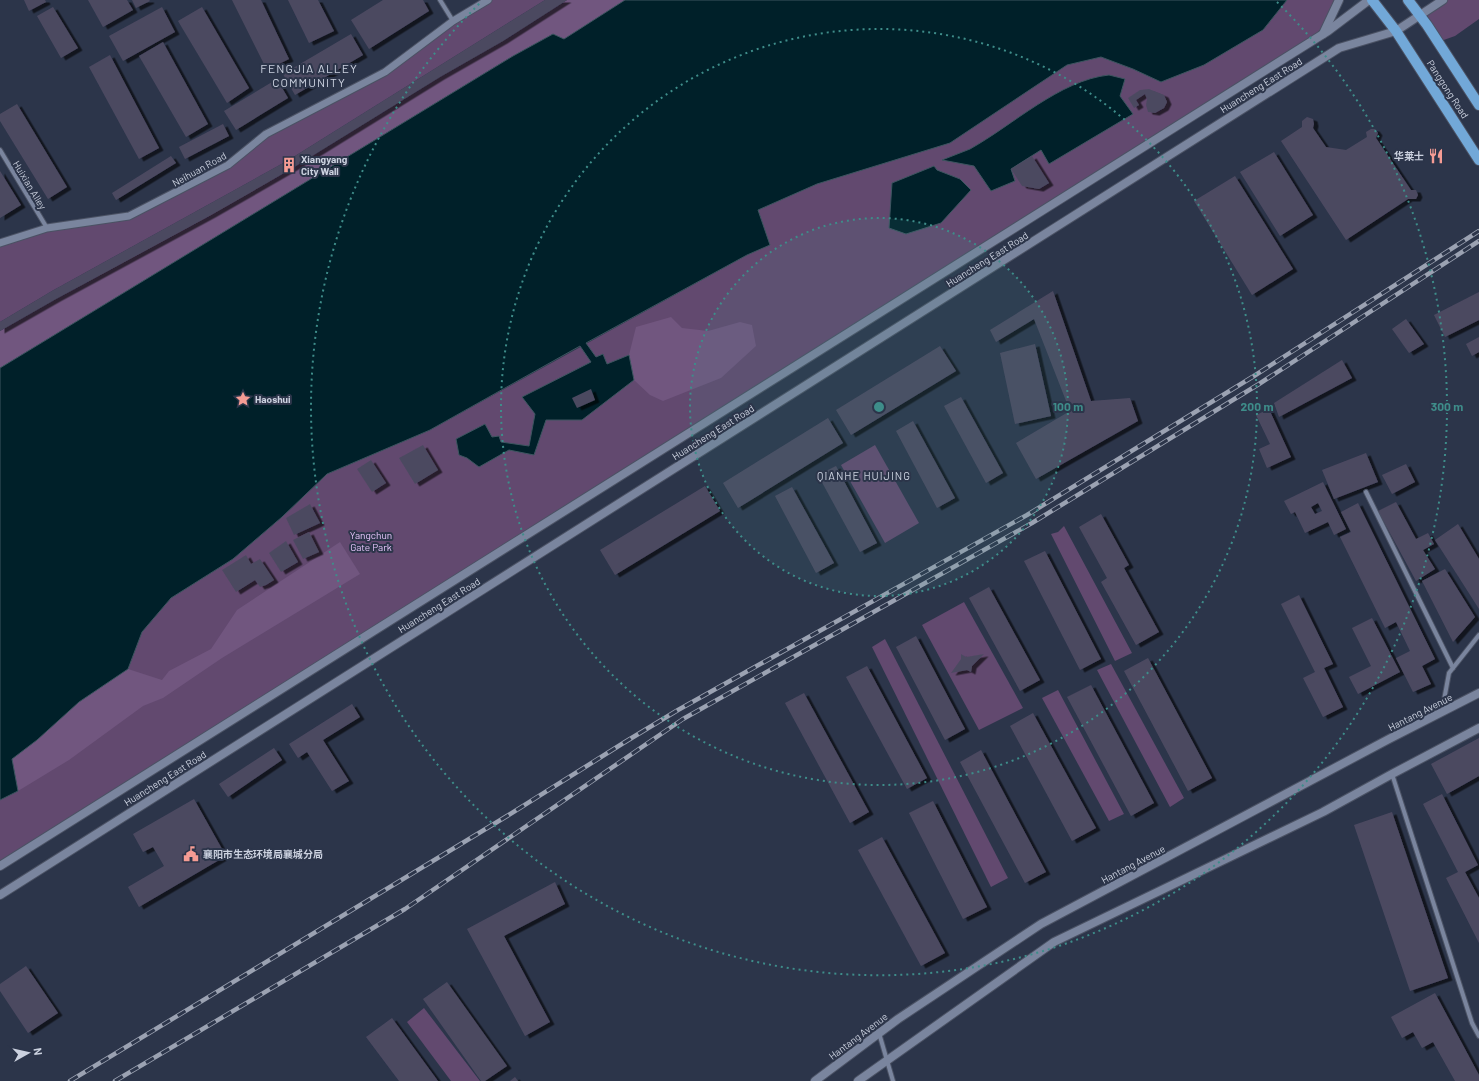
<svg xmlns="http://www.w3.org/2000/svg" width="1479" height="1081" font-family="Barlow,'Noto Sans SC',sans-serif">
<style>
.green{fill:#62496f}
.forest{fill:#71567f}
.water{fill:#002029;stroke:#3d5560}
.building{fill:#4c4961;fill-rule:evenodd;filter:url(#shadow)}
.lines{fill:none;stroke-linecap:round;stroke-linejoin:round}
.minor-casing{stroke:#4b5264;stroke-width:6}
.tertiary-casing{stroke:#4b5264;stroke-width:9}
.secondary-casing{stroke:#4b5264;stroke-width:10}
.primary-casing{stroke:#4b5264;stroke-width:12}
.minor{stroke:#7a859e;stroke-width:4}
.tertiary{stroke:#7a859e;stroke-width:7}
.secondary{stroke:#7a859e;stroke-width:8}
.primary{stroke:#72a8d8;stroke-width:10}
.rail-casing{stroke:#9ba2b2;stroke-width:4.5}
.rail{stroke:#2c354a;stroke-width:3;stroke-dasharray:9;stroke-linecap:butt}
.ring{fill:none;stroke:#3e8d8a;stroke-width:2;stroke-dasharray:2 4}
.labels{text-anchor:middle;dominant-baseline:central;stroke-width:4;stroke-linejoin:round;paint-order:stroke}
.street-label{font-size:10px;fill:#cbd1df;stroke:#2c354a}
.poi-label{font-size:10px;font-weight:bold;fill:#cbd1df;stroke:#2c354a;text-anchor:start}
.park-label{font-size:10px;fill:#e7c5fa;stroke:#2c354a}
.neighbourhood-label{font-size:11px;letter-spacing:1px;fill:#cbd1df;stroke:#2c354a}
.quarter-label{font-size:12px;letter-spacing:1px;fill:#cbd1df;stroke:#2c354a}
.centre{fill:#3e8d8a;stroke:#2c354a;stroke-width:2}
.ring-label{font-size:12px;text-anchor:middle;font-weight:bold;fill:#3e8d8a;stroke:#2c354a;stroke-width:4;stroke-linejoin:round;paint-order:stroke}
</style>
<defs>
<filter id="shadow"><feDropShadow dx="4.5" dy="2.5" stdDeviation="0" flood-color="#0009"/></filter>
</defs>
<rect width="100%" height="100%" fill="#2c354a"/>
<!-- green -->
<g class="green">
<path d="M 488,0 L 545,0 L 287,161 L 52,291 L 0,322 L 0,243 L 47,228 L 129,216 L 228,165 L 266,134 L 385,72 Z"/>
<path d="M 1287,0 L 1339,0 L 1323,35 L 0,866 L 0,800 L 18,791 L 12,759 L 37,740 L 79,702 L 128,669 L 142,632 L 171,598 L 233,559 L 282,517 L 327,474 L 430,430 L 747,255 L 769,245 L 758,210 L 1041,82 L 1067,65 L 1101,57 L 1133,69 L 1161,82 L 1263,30 Z"/>
<path d="M 1442,0 L 1479,0 L 1479,19 L 1455,36 L 1438,42 L 1419,15 Z"/>
<path d="M 875,445 L 919,523 L 885,543 L 841,465 Z"/>
<path d="M 1064,526 L 1132,653 L 1115,661 L 1051,534 L 1058,532 Z"/>
<path d="M 964,602 L 1023,708 L 979,730 L 922,625 Z"/>
<path d="M 885,639 L 1008,878 L 991,887 L 872,647 Z"/>
<path d="M 1111,664 L 1184,798 L 1170,807 L 1097,670 Z"/>
<path d="M 1058,690 L 1124,814 L 1109,821 L 1042,698 Z"/>
<path d="M 424,1008 L 480,1081 L 451,1081 L 407,1022 Z"/>
</g>
<!-- forest -->
<g class="forest">
<path d="M 567,0 L 625,0 L 564,40 L 553,34 L 513,56 L 0,368 L 0,331 L 56,299 L 291,169 L 440,77 L 503,41 Z"/>
<path d="M 671,317 L 682,328 L 708,331 L 740,322 L 752,325 L 756,346 L 721,378 L 663,401 L 650,395 L 634,380 L 629,355 L 636,327 Z"/>
<path d="M 340,542 L 360,574 L 222,658 L 163,698 L 143,706 L 69,760 L 18,791 L 12,759 L 37,740 L 79,702 L 128,669 L 162,680 L 169,671 L 211,649 L 237,610 Z"/>
</g>
<!-- water -->
<g class="water">
<path d="M 625,0 L 1287,0 L 1263,30 L 1204,65 L 1161,82 L 1133,69 L 1101,57 L 1067,65 L 950,143 L 817,184 L 758,210 L 770,245 L 747,255 L 586,343 L 596,357 L 603,354 L 607,364 L 629,355 L 634,380 L 582,420 L 546,420 L 534,455 L 509,450 L 479,467 L 467,458 L 459,455 L 456,439 L 485,424 L 492,437 L 499,436 L 501,442 L 529,446 L 535,414 L 522,397 L 591,362 L 580,346 L 430,430 L 327,474 L 282,517 L 233,559 L 171,598 L 142,632 L 128,669 L 79,702 L 37,740 L 12,759 L 18,791 L 0,800 L 0,368 L 513,56 L 553,34 L 564,39 Z"/>
<path d="M 1109,75 L 1125,79 L 1120,96 L 1133,114 L 1049,164 L 1041,150 L 1011,169 L 1015,181 L 991,191 L 974,166 L 942,160 C 951,156 961,153 970,149 C 1013,125 1060,80 1109,75 Z"/>
<path d="M 934,166 L 937,170 L 960,179 L 971,190 L 941,223 L 906,234 L 889,228 L 892,183 Z"/>
</g>
<!-- building -->
<g class="building">
<path d="M 24,0 L 45,0 L 46,2 L 29,11 Z"/>
<path d="M 88,0 L 127,0 L 133,10 L 103,27 Z"/>
<path d="M 132,0 L 149,0 L 150,1 L 136,8 Z"/>
<path d="M 232,0 L 261,0 L 289,59 L 267,70 Z"/>
<path d="M 288,0 L 318,0 L 334,31 L 309,43 Z"/>
<path d="M 383,0 L 423,0 L 429,11 L 369,49 L 351,20 Z"/>
<path d="M 545,0 L 567,0 L 503,41 L 440,77 L 291,169 L 211,215 L 56,299 L 0,331 L 0,322 L 52,291 L 287,161 Z"/>
<path d="M 53,7 L 78,48 L 61,58 L 37,16 Z"/>
<path d="M 162,7 L 175,32 L 123,61 L 109,36 Z"/>
<path d="M 202,7 L 249,88 L 227,103 L 178,21 Z"/>
<path d="M 351,34 L 363,55 L 295,95 L 283,74 Z"/>
<path d="M 163,42 L 208,124 L 186,137 L 139,56 Z"/>
<path d="M 110,55 L 159,148 L 139,159 L 89,67 Z"/>
<path d="M 277,79 L 288,98 L 236,130 L 224,111 Z"/>
<path d="M 1149,89 L 1164,95 L 1167,102 L 1164,108 L 1155,113 L 1148,112 L 1146,105 L 1147,99 L 1145,94 L 1136,100 L 1139,105 L 1134,108 L 1128,98 L 1140,90 Z"/>
<path d="M 17,104 L 67,187 L 48,199 L 0,121 L 0,114 Z"/>
<path d="M 1307,117 L 1313,119 L 1314,124 L 1313,128 L 1326,147 L 1346,150 L 1367,137 L 1366,132 L 1371,129 L 1375,129 L 1378,133 L 1376,138 L 1411,190 L 1416,190 L 1418,195 L 1416,199 L 1408,199 L 1346,240 L 1281,141 L 1302,127 L 1302,121 Z"/>
<path d="M 223,124 L 229,136 L 185,159 L 179,147 Z"/>
<path d="M 1274,152 L 1313,215 L 1280,236 L 1240,172 Z"/>
<path d="M 171,156 L 176,163 L 116,200 L 112,193 Z"/>
<path d="M 1032,156 L 1049,183 L 1039,189 L 1022,186 L 1011,169 Z"/>
<path d="M 0,171 L 21,205 L 0,218 Z"/>
<path d="M 1235,176 L 1293,269 L 1252,295 L 1194,201 Z"/>
<path d="M 1053,291 L 1091,401 L 1130,398 L 1138,421 L 1036,479 L 1016,443 L 1070,411 L 1034,319 L 996,342 L 990,330 Z"/>
<path d="M 1479,292 L 1479,320 L 1445,337 L 1434,315 Z"/>
<path d="M 1406,319 L 1424,344 L 1409,353 L 1392,329 Z"/>
<path d="M 1479,337 L 1479,352 L 1472,356 L 1466,344 Z"/>
<path d="M 1035,344 L 1051,416 L 1015,424 L 1000,353 Z"/>
<path d="M 940,346 L 956,371 L 851,435 L 836,410 Z"/>
<path d="M 1342,360 L 1352,378 L 1279,417 L 1274,403 Z"/>
<path d="M 591,389 L 595,400 L 577,408 L 572,398 Z"/>
<path d="M 961,397 L 1003,473 L 986,483 L 944,406 Z"/>
<path d="M 1269,409 L 1291,457 L 1267,468 L 1259,449 L 1270,444 L 1256,415 Z"/>
<path d="M 828,418 L 843,443 L 738,508 L 723,483 Z"/>
<path d="M 913,421 L 955,498 L 937,508 L 896,431 Z"/>
<path d="M 423,445 L 438,470 L 415,484 L 399,458 Z"/>
<path d="M 1366,453 L 1378,482 L 1334,499 L 1322,470 Z"/>
<path d="M 371,460 L 386,483 L 372,492 L 357,469 Z"/>
<path d="M 1406,464 L 1415,482 L 1392,494 L 1382,475 Z"/>
<path d="M 836,466 L 877,543 L 860,552 L 818,475 Z"/>
<path d="M 1323,482 L 1346,529 L 1334,535 L 1328,522 L 1305,533 L 1295,512 L 1291,514 L 1284,501 ZM 1318,503 L 1322,511 L 1315,514 L 1311,507 Z"/>
<path d="M 705,486 L 720,511 L 615,575 L 600,550 Z"/>
<path d="M 792,487 L 834,563 L 816,573 L 775,496 Z"/>
<path d="M 1396,502 L 1416,539 L 1428,533 L 1434,544 L 1423,550 L 1435,569 L 1416,581 L 1378,511 Z"/>
<path d="M 1358,503 L 1435,659 L 1422,666 L 1431,684 L 1413,692 L 1396,658 L 1410,651 L 1396,622 L 1385,628 L 1340,537 L 1351,532 L 1341,512 Z"/>
<path d="M 310,504 L 320,523 L 294,535 L 286,518 Z"/>
<path d="M 1101,514 L 1129,565 L 1124,568 L 1159,632 L 1136,645 L 1101,582 L 1107,578 L 1079,527 Z"/>
<path d="M 1458,524 L 1479,559 L 1479,609 L 1435,540 Z"/>
<path d="M 309,532 L 319,552 L 303,559 L 293,540 Z"/>
<path d="M 286,541 L 298,562 L 281,572 L 269,553 Z"/>
<path d="M 1045,551 L 1101,659 L 1080,670 L 1024,561 Z"/>
<path d="M 246,555 L 251,564 L 260,559 L 274,580 L 266,585 L 260,587 L 255,580 L 236,592 L 222,570 Z"/>
<path d="M 1445,569 L 1475,617 L 1453,642 L 1422,581 Z"/>
<path d="M 989,587 L 1040,680 L 1020,691 L 969,598 Z"/>
<path d="M 1299,595 L 1333,664 L 1324,668 L 1343,707 L 1323,717 L 1303,678 L 1315,672 L 1281,604 Z"/>
<path d="M 1372,618 L 1400,672 L 1358,694 L 1349,677 L 1371,666 L 1352,628 Z"/>
<path d="M 916,636 L 965,729 L 945,740 L 896,647 Z"/>
<path d="M 961,654 L 966,657 L 984,654 L 972,666 L 971,672 L 967,670 L 951,673 L 961,659 Z"/>
<path d="M 1148,658 L 1212,778 L 1188,791 L 1124,671 Z"/>
<path d="M 867,666 L 927,778 L 907,789 L 846,677 Z"/>
<path d="M 1091,685 L 1154,803 L 1131,816 L 1067,697 Z"/>
<path d="M 804,693 L 869,812 L 850,823 L 785,703 Z"/>
<path d="M 352,704 L 360,717 L 323,740 L 349,781 L 332,791 L 307,752 L 298,758 L 289,744 Z"/>
<path d="M 1033,713 L 1096,828 L 1072,841 L 1010,726 Z"/>
<path d="M 1479,738 L 1479,776 L 1447,794 L 1431,764 Z"/>
<path d="M 274,748 L 282,760 L 228,797 L 219,784 Z"/>
<path d="M 981,750 L 1046,872 L 1025,883 L 960,762 Z"/>
<path d="M 1442,794 L 1478,865 L 1465,872 L 1479,898 L 1479,943 L 1446,878 L 1458,872 L 1423,804 Z"/>
<path d="M 194,799 L 226,856 L 139,907 L 128,887 L 164,866 L 153,847 L 143,852 L 133,834 Z"/>
<path d="M 933,801 L 987,907 L 963,919 L 909,813 Z"/>
<path d="M 1392,812 L 1448,978 L 1410,991 L 1354,825 Z"/>
<path d="M 882,837 L 945,953 L 921,966 L 858,850 Z"/>
<path d="M 555,882 L 565,904 L 504,936 L 550,1022 L 525,1036 L 467,929 Z"/>
<path d="M 26,966 L 58,1013 L 28,1033 L 0,991 L 0,984 Z"/>
<path d="M 447,982 L 507,1066 L 485,1081 L 481,1081 L 423,999 Z"/>
<path d="M 1435,993 L 1479,1075 L 1479,1081 L 1455,1081 L 1433,1042 L 1422,1048 L 1413,1032 L 1402,1038 L 1391,1017 Z"/>
<path d="M 392,1018 L 438,1081 L 399,1081 L 366,1037 Z"/>
<path d="M 515,1077 L 518,1081 L 510,1081 Z"/>
</g>
<g class="lines">
<!-- minor casing -->
<g class="minor-casing">
<g id="minor">
<path d="M 440,0 L 453,21"/>
<path d="M 0,150 L 47,228"/>
<path d="M 1366,492 L 1453,668"/>
<path d="M 1442,711 L 1449,673 L 1479,635"/>
<path d="M 1392,774 L 1472,1023 L 1479,1036"/>
<path d="M 879,1033 L 893,1081"/>
</g>
</g>
<!-- tertiary casing -->
<g class="tertiary-casing">
<path id="tertiary" d="M 0,243 L 47,228 L 129,216 L 228,165 L 266,134 L 385,72 L 453,21 L 488,0"/>
</g>
<!-- secondary casing -->
<g class="secondary-casing">
<g id="secondary">
<path d="M 1323,34 L 1339,0"/>
<path d="M 0,866 L 1328,31 L 1369,0"/>
<path d="M 0,895 L 1339,48 L 1396,31 L 1443,0"/>
<path d="M 815,1081 L 898,1019 L 1041,924 L 1389,739 L 1479,693"/>
<path d="M 858,1081 L 1054,942 L 1323,812 L 1392,774 L 1479,728"/>
</g>
</g>
<!-- primary casing -->
<g class="primary-casing">
<g id="primary">
<path d="M 1372,0 L 1396,31 L 1479,160"/>
<path d="M 1408,0 L 1427,25 L 1479,105"/>
</g>
</g>
<!-- minor -->
<use href="#minor" class="minor"/>
<!-- tertiary -->
<use href="#tertiary" class="tertiary"/>
<!-- secondary -->
<use href="#secondary" class="secondary"/>
<!-- primary -->
<use href="#primary" class="primary"/>
<!-- rail casing -->
<g class="rail-casing">
<g id="rail">
<path d="M 70,1081 L 507,816 L 625,742 L 678,710 L 1027,515 L 1254,376 L 1479,231"/>
<path d="M 115,1081 L 405,909 L 683,719 L 1032,523 L 1259,384 L 1479,241"/>
</g>
</g>
<!-- rail -->
<use href="#rail" class="rail"/>
</g>
<!-- distance rings -->
<circle cx="879" cy="407" r="189" fill="#3e8d8a" fill-opacity=".12"/>
<g class="ring">
<circle cx="879" cy="407" r="189"/>
<circle cx="879" cy="407" r="378"/>
<path d="M1277 2A568 568 0 1 1 481 2"/>
</g>
<!-- icons -->
<defs>
<g id="restaurant-bare" transform="scale(1.2)"><path d="M-5-6h1v4h1v-4h1v4h1v-4h1v5L-1.5 .5V6h-2V.5L-5-1ZM5-6V6H3V1.5H1.5Q1.5-4 5-6Z" fill="#f59c94" stroke="#2c354a" stroke-width="2.5" paint-order="stroke"/></g>
<g id="building-bare" transform="scale(1.2)"><path d="M-4-6H4V6H1V3H-1V6H-4ZM-2.5-4.3h1.7v1.8h-1.7ZM.8-4.3h1.7v1.8H.8ZM-2.5-1h1.7V.8h-1.7ZM.8-1h1.7V.8H.8Z" fill="#f59c94" stroke="#2c354a" stroke-width="2.5" paint-order="stroke"/></g>
<g id="sight-bare" transform="scale(1.2)"><path d="M0-6L1.8-2.2L6-1.7L2.9 1.2L3.7 5.4L0 3.3L-3.7 5.4L-2.9 1.2L-6-1.7L-1.8-2.2Z" fill="#f59c94" stroke="#2c354a" stroke-width="2.5" paint-order="stroke"/></g>
<g id="civic-bare" transform="scale(1.2)"><path d="M-.6-6.5H3V-4.5H.6V-3L4-1V1h2V6H-6V1h2V-1L-.6-3ZM-1.2 2.5V6h2.4V2.5Z" fill="#f59c94" stroke="#2c354a" stroke-width="2.5" paint-order="stroke"/></g>
</defs>
<g fill-rule="evenodd">
<use href="#restaurant-bare" x="1436" y="156"/>
<use href="#building-bare" x="289" y="165"/>
<use href="#sight-bare" x="243" y="399"/>
<use href="#civic-bare" x="191" y="854"/>
</g>
<g class="labels">
<!-- street labels -->
<g class="street-label">
<text transform="translate(1261 85) rotate(-32)">Huancheng East Road</text>
<text transform="translate(1448 89) rotate(57)">Panggong Road</text>
<text transform="translate(199 169) rotate(-29)">Neihuan Road</text>
<text transform="translate(30 185) rotate(59)">Huixian Alley</text>
<text transform="translate(987 259) rotate(-32)">Huancheng East Road</text>
<text transform="translate(713 432) rotate(-32)">Huancheng East Road</text>
<text transform="translate(439 605) rotate(-32)">Huancheng East Road</text>
<text transform="translate(1420 712) rotate(-27)">Hantang Avenue</text>
<text transform="translate(165 778) rotate(-32)">Huancheng East Road</text>
<text transform="translate(1133 864) rotate(-28)">Hantang Avenue</text>
<text transform="translate(858 1036) rotate(-37)">Hantang Avenue</text>
</g>
<!-- poi labels -->
<g class="poi-label">
<text x="1424" y="156" text-anchor="end">华莱士</text>
<text x="301" y="159">Xiangyang<tspan x="301" dy="12">City Wall</tspan></text>
<text x="255" y="399">Haoshui</text>
<text x="203" y="854">襄阳市生态环境局襄城分局</text>
</g>
<!-- park labels -->
<g class="park-label">
<text x="371" y="535">Yangchun<tspan x="371" dy="12">Gate Park</tspan></text>
</g>
<!-- neighbourhood labels -->
<g class="neighbourhood-label">
<text x="864" y="475">QIANHE HUIJING</text>
</g>
<!-- quarter labels -->
<g class="quarter-label">
<text x="309" y="68">FENGJIA ALLEY<tspan x="309" dy="14">COMMUNITY</tspan></text>
</g>
</g>
<circle cx="879" cy="407" r="6" class="centre"/>
<g class="ring-label">
<text x="1068" y="411">100 m</text>
<text x="1257" y="411">200 m</text>
<text x="1447" y="411">300 m</text>
</g>
<!-- north arrow -->
<g transform="translate(28 1053) rotate(82)" stroke="#2c354a" stroke-width="3" paint-order="stroke">
<path d="M0-3L7 15L0 10L-7 15Z" fill="#cbd1df"/>
<text y="-6" font-size="11" font-weight="bold" text-anchor="middle" fill="#cbd1df">N</text>
</g>
</svg>
